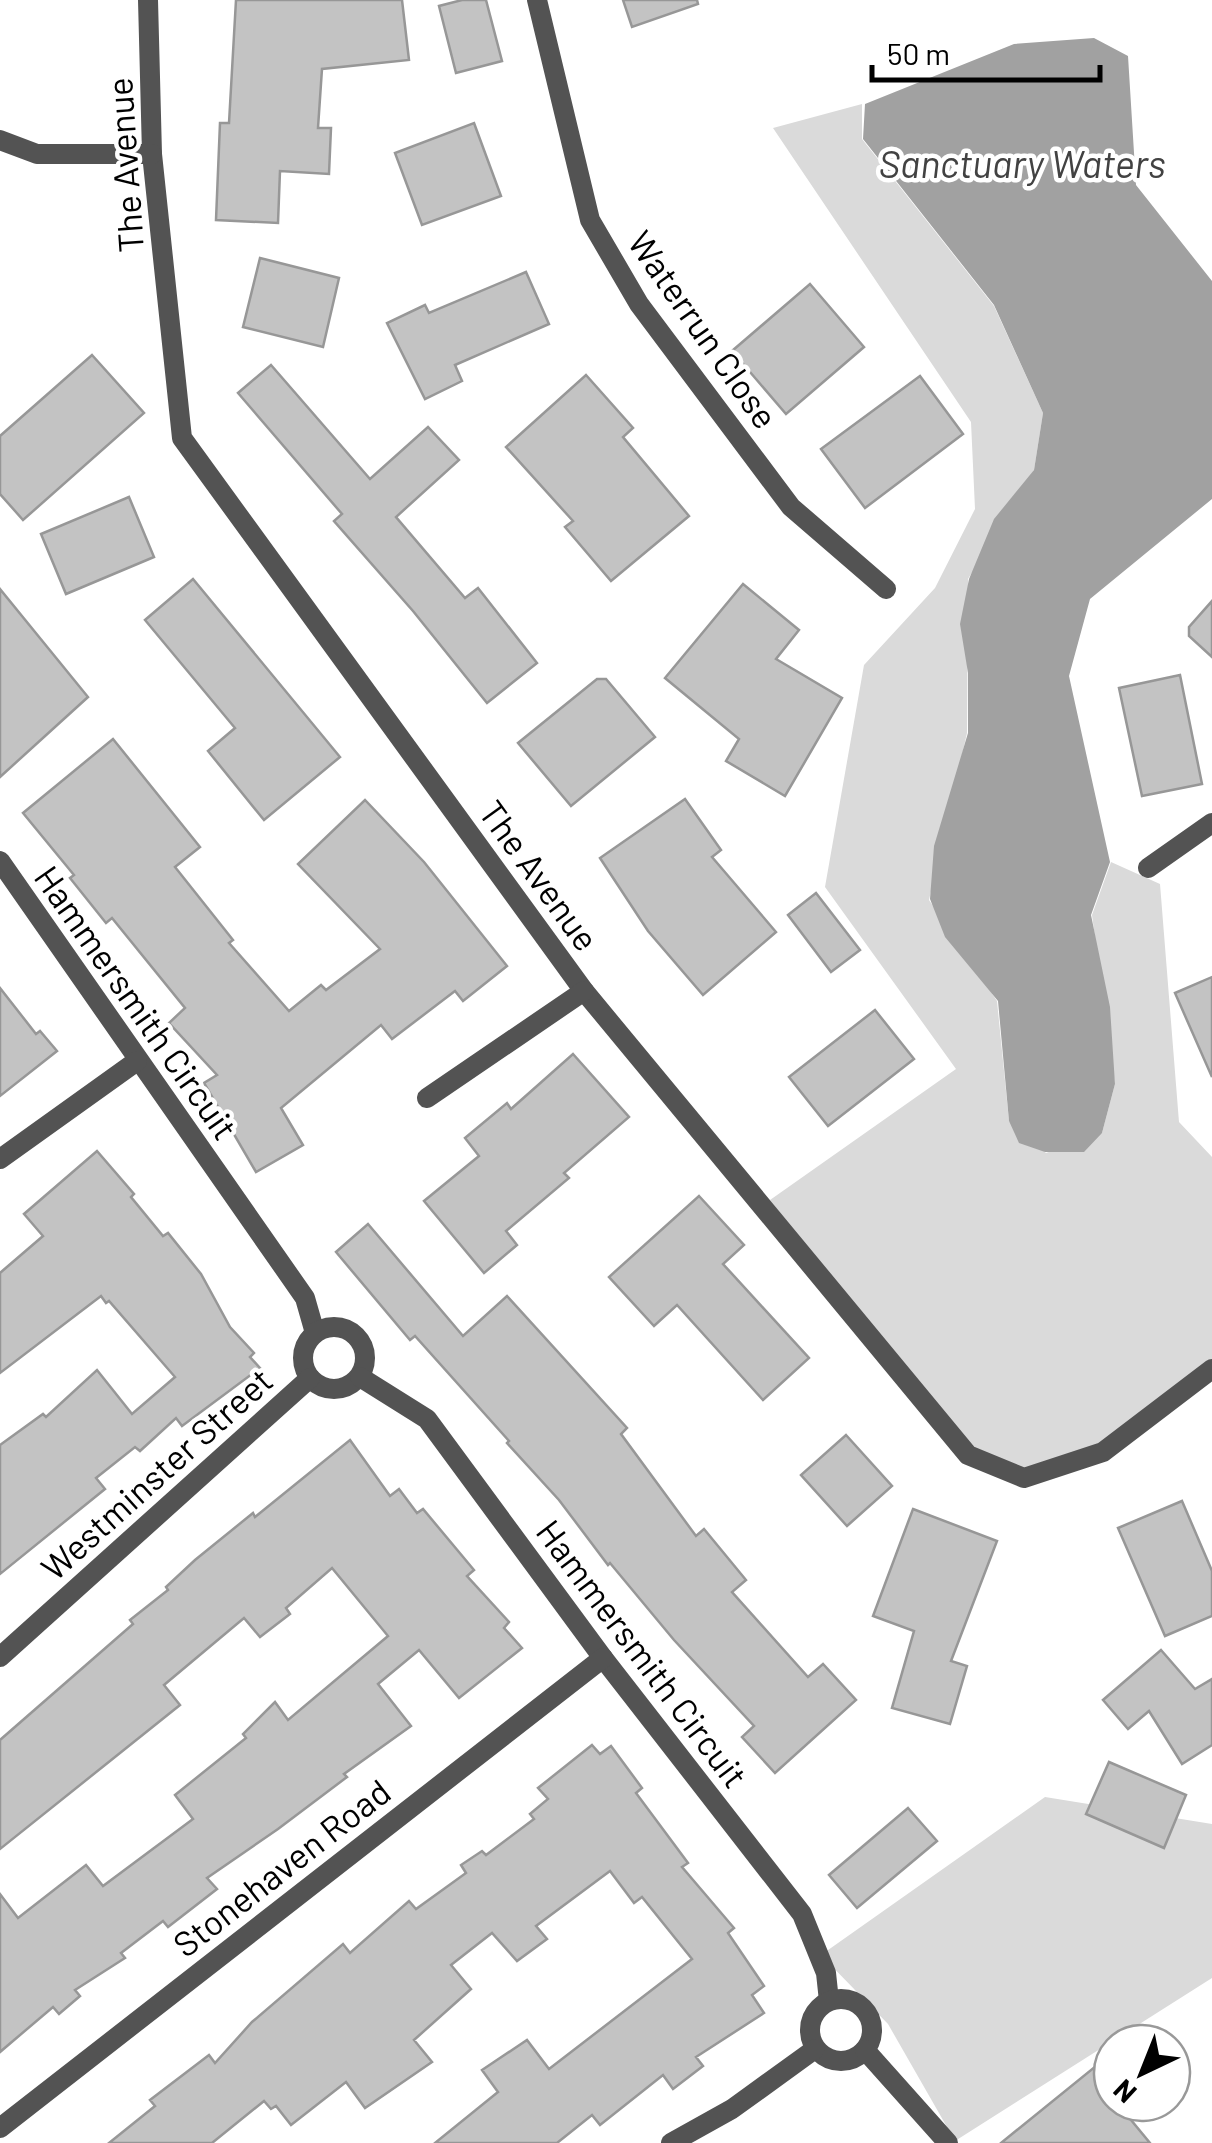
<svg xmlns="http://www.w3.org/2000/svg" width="1212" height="2143" font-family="Barlow,sans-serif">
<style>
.green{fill:#dadada}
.water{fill:#a1a1a1}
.building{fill:#c3c3c3;stroke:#979797;stroke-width:2.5}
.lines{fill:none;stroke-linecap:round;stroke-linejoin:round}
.street{stroke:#535353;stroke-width:20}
.labels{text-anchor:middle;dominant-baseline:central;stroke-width:9;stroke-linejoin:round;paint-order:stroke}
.street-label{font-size:35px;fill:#000;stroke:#fff}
.water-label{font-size:38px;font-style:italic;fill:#424242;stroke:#fff}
</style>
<rect width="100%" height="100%" fill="#fff"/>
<!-- green -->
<g class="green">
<path d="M 862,104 L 862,139 L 994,306 L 1043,413 L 1034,470 L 968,579 L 967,733 L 929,900 L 997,1001 L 1009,1121 L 1046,1153 L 1102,1133 L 1115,1084 L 1092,915 L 1111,862 L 1160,884 L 1179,1122 L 1212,1157 L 1212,1369 L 1102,1452 L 1024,1478 L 968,1455 L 770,1200 L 956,1069 L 825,887 L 864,665 L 935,588 L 975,509 L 971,422 L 773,128 Z"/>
<path d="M 1045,1797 L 1212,1824 L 1212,1978 L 955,2141 L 888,2024 L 821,1955 Z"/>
</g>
<!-- water -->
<path class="water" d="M 1094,38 L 1128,56 L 1136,185 L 1212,281 L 1212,499 L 1090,599 L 1069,676 L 1110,862 L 1091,915 L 1110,1007 L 1115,1084 L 1102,1133 L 1084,1152 L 1045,1152 L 1019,1143 L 1009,1121 L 998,1001 L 945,937 L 930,899 L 934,846 L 968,733 L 968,673 L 960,624 L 969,579 L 994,519 L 1034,470 L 1043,413 L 994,305 L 863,139 L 865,104 L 1014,44 Z"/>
<!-- building -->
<g class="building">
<path d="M 236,0 L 402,0 L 409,60 L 322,69 L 318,128 L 331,128 L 329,174 L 280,171 L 278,223 L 216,220 L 220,123 L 229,123 Z"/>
<path d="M 462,0 L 486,0 L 502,61 L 456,73 L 439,6 Z"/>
<path d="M 623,0 L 697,0 L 698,4 L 632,27 Z"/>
<path d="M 474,123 L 501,196 L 422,225 L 395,153 Z"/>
<path d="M 260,258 L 339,278 L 323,347 L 243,327 Z"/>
<path d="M 526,272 L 549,324 L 455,365 L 462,381 L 425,399 L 387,323 L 425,305 L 429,313 Z"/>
<path d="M 810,284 L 864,347 L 786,414 L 732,351 Z"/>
<path d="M 92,355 L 144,413 L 23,520 L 0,494 L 0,436 Z"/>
<path d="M 271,365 L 370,479 L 428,427 L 459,460 L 396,517 L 465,598 L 478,588 L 537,663 L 487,703 L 413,611 L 334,521 L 342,514 L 238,393 Z"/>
<path d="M 586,375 L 633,428 L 623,437 L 689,516 L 611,581 L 565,527 L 573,521 L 506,447 Z"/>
<path d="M 920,376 L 963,434 L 865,508 L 821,449 Z"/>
<path d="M 129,497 L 154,557 L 66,594 L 41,534 Z"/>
<path d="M 193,579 L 340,757 L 264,820 L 208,751 L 235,728 L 145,620 Z"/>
<path d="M 743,584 L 799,630 L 776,659 L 842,698 L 785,796 L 726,761 L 739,739 L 665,678 Z"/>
<path d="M 0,589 L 88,697 L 0,777 Z"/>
<path d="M 1212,601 L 1212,657 L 1189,636 L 1189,627 Z"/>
<path d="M 1180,675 L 1202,784 L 1142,796 L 1119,688 Z"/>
<path d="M 597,679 L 606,679 L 655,737 L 571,806 L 518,743 Z"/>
<path d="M 113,739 L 200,847 L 175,867 L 233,940 L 229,943 L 289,1011 L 321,985 L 326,990 L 380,949 L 298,864 L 365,800 L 424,862 L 507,966 L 463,1001 L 455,991 L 392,1039 L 381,1025 L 281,1108 L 303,1145 L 256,1172 L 204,1083 L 217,1075 L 169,1023 L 185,1008 L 112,918 L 106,923 L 70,878 L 74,875 L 23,813 Z"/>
<path d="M 685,799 L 721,850 L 712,857 L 776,932 L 703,995 L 648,931 L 600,858 Z"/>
<path d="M 816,893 L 860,950 L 831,972 L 788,915 Z"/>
<path d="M 1212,977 L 1212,1077 L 1175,993 Z"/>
<path d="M 0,988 L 36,1034 L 40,1031 L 57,1051 L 0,1096 Z"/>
<path d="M 875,1010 L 914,1059 L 828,1126 L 789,1077 Z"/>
<path d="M 573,1054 L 629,1117 L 564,1173 L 569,1178 L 506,1231 L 517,1245 L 484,1273 L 424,1201 L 479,1156 L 465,1138 L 507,1103 L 511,1109 Z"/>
<path d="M 97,1151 L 134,1194 L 131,1197 L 163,1236 L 168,1233 L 201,1274 L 230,1327 L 254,1353 L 250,1357 L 260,1368 L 182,1426 L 176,1418 L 140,1451 L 135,1447 L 96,1478 L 105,1489 L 0,1574 L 0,1445 L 43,1414 L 46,1417 L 97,1370 L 132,1414 L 175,1377 L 109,1301 L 106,1303 L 101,1296 L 0,1373 L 0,1273 L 43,1236 L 24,1214 Z"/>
<path d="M 699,1196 L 744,1245 L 723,1264 L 809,1358 L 763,1400 L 677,1305 L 654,1326 L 609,1277 Z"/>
<path d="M 368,1224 L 463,1336 L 507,1296 L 627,1428 L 621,1434 L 696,1536 L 704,1529 L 746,1580 L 732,1592 L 808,1677 L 823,1664 L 856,1700 L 775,1773 L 742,1737 L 754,1726 L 674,1640 L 610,1563 L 608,1565 L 559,1500 L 507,1443 L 509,1441 L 415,1336 L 410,1340 L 336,1252 Z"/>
<path d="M 846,1435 L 892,1486 L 847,1526 L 801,1475 Z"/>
<path d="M 350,1440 L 390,1496 L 399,1489 L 417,1513 L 423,1509 L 474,1570 L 467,1576 L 509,1622 L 504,1628 L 522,1648 L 459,1698 L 419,1650 L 378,1684 L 411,1726 L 344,1774 L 347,1777 L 278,1829 L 207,1878 L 217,1889 L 168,1927 L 163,1921 L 121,1953 L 125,1958 L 75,1990 L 80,1996 L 59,2014 L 53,2007 L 0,2052 L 0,1894 L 18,1918 L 86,1865 L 103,1886 L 193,1819 L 175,1795 L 246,1738 L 243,1734 L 275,1702 L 288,1720 L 388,1636 L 332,1568 L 286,1608 L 290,1614 L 260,1637 L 244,1618 L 164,1685 L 180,1705 L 0,1849 L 0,1740 L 133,1624 L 130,1620 L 168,1590 L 166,1587 L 195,1560 L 253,1513 L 255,1517 Z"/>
<path d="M 1182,1501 L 1212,1571 L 1212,1616 L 1165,1636 L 1118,1528 Z"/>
<path d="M 913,1509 L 997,1541 L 951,1661 L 967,1666 L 950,1724 L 892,1708 L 914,1631 L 873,1616 Z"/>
<path d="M 1161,1650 L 1195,1689 L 1212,1679 L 1212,1745 L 1182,1764 L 1149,1711 L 1128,1729 L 1103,1700 Z"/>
<path d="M 592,1745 L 600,1754 L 611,1746 L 642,1788 L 636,1793 L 688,1863 L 682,1867 L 734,1928 L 728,1933 L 764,1986 L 752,1995 L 764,2013 L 696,2057 L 703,2066 L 673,2089 L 663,2075 L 600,2125 L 592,2115 L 557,2143 L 435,2143 L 498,2092 L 482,2070 L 527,2040 L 549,2069 L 692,1959 L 642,1897 L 634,1903 L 610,1871 L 536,1926 L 547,1939 L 517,1961 L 492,1933 L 451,1965 L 471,1989 L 414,2040 L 432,2062 L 365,2108 L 346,2082 L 291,2125 L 276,2106 L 271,2109 L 264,2101 L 212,2143 L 109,2143 L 155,2106 L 150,2100 L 209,2055 L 215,2063 L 252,2022 L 343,1944 L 350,1953 L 409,1901 L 416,1909 L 466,1873 L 461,1865 L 482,1851 L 486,1855 L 534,1819 L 530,1814 L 548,1799 L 538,1788 Z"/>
<path d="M 1109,1762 L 1186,1795 L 1164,1848 L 1086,1814 Z"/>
<path d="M 908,1808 L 937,1841 L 857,1908 L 829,1875 Z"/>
<path d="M 1112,2053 L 1112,2103 L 1117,2103 L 1150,2143 L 1001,2143 Z"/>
</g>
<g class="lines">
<!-- street -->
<g class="street">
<path d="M 148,0 L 152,154 L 182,438 L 584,991 L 968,1455 L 1024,1478 L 1103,1452 L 1212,1369"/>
<path d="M 537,0 L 590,220 L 639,304 L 791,507 L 886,589"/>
<path d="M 0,140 L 37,154 L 152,154"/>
<path d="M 0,861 L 305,1298 L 315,1333"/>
<path d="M 1148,868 L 1212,823"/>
<path d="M 427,1098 L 584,991"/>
<path d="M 0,1159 L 137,1061"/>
<circle cx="334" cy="1358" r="31"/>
<path d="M 360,1377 L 427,1419 L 603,1658 L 802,1914 L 826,1973 L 829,2001"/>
<path d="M 0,1657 L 310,1378"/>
<circle cx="841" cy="2030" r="31"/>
<path d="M 865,2050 L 948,2143"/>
<path d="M 0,2128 L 603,1658"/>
<path d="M 671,2143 L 732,2109 L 815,2049"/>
</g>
</g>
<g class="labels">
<!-- street labels -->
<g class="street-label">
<text transform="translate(124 165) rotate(-94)">The Avenue</text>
<text transform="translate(704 329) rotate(55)">Waterrun Close</text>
<text transform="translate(540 875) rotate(54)">The Avenue</text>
<text transform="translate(137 1002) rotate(55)">Hammersmith Circuit</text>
<text transform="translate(156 1473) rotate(-42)">Westminster Street</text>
<text transform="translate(643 1653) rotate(53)">Hammersmith Circuit</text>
<text transform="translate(281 1867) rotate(-38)">Stonehaven Road</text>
</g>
<!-- water labels -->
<g class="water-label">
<text x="1022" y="163">Sanctuary Waters</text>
</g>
</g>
<!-- north arrow -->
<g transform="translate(1142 2073) rotate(223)"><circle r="48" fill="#ffffff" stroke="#999999" stroke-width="2.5"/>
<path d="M0-8L18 38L0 25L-18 38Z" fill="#000000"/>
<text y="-15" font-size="28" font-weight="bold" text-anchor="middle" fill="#000000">N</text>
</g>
<!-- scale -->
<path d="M872 65v15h228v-15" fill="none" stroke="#000000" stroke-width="5"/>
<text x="887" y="65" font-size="30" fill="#000000" stroke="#ffffff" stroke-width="8" paint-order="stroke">50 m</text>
</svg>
